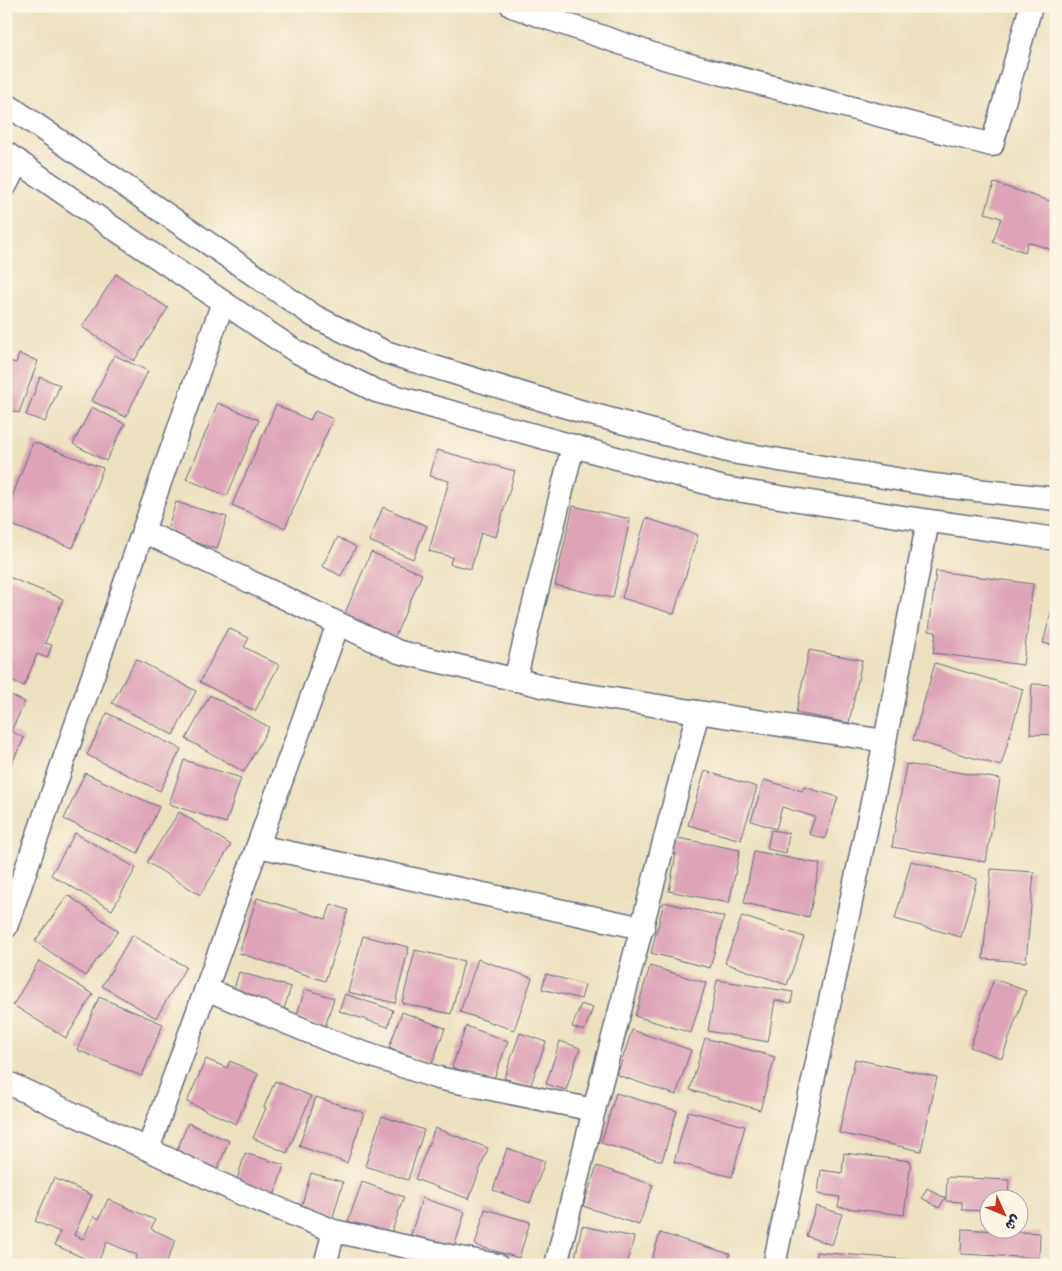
<svg xmlns="http://www.w3.org/2000/svg" width="1062" height="1271" font-family="'Shantell Sans','Playpen Sans Arabic',sans-serif">
<style>
.building{fill:#dda3b7}
.lines{fill:none;stroke-linecap:round;stroke-linejoin:round}
.minor-casing{stroke:#646d80;stroke-width:25}
.minor{stroke:#fff;stroke-width:22}
</style>
<rect width="100%" height="100%" fill="#fcf5e5"/>
<filter id="ink" filterUnits="userSpaceOnUse"><feTurbulence type="fractalNoise" baseFrequency=".02" numOctaves="2"/><feDisplacementMap in="SourceGraphic" scale="10" xChannelSelector="R" yChannelSelector="G"/><feConvolveMatrix kernelMatrix="1 2 1 2 8 2 1 2 1" color-interpolation-filters="sRGB"/></filter>
<filter id="wash" filterUnits="userSpaceOnUse"><feTurbulence type="fractalNoise" baseFrequency=".0096" numOctaves="4" result="noise"/><feDisplacementMap in="SourceGraphic" scale="20" xChannelSelector="R" yChannelSelector="G"/><feGaussianBlur stdDeviation="1.12" result="paint"/><feColorMatrix in="noise" values="0 0 0 0 0 0 0 0 0 0 0 0 0 0 0 0 0 1.4 0 .05"/><feComposite in="paint" operator="in"/></filter>
<g filter="url(#wash)">
<rect width="100%" height="100%" fill="#ece1bf"/>
<g id="blocks">
<!-- building -->
<g class="building">
<path d="M 994,183 L 1056,203 L 1056,251 L 1028,242 L 1025,252 L 993,242 L 1001,218 L 985,213 Z"/>
<path d="M 116,274 L 168,308 L 134,361 L 82,327 Z"/>
<path d="M 19,354 L 38,361 L 19,413 L 6,409 L 6,360 L 16,363 Z"/>
<path d="M 114,355 L 148,371 L 126,417 L 92,401 Z"/>
<path d="M 40,377 L 60,385 L 45,422 L 26,415 Z"/>
<path d="M 218,403 L 259,420 L 227,496 L 186,479 Z"/>
<path d="M 276,405 L 310,420 L 315,411 L 333,419 L 285,528 L 232,505 Z"/>
<path d="M 92,407 L 125,424 L 106,461 L 73,444 Z"/>
<path d="M 33,442 L 103,468 L 73,548 L 6,523 L 6,513 Z"/>
<path d="M 437,450 L 515,471 L 496,537 L 481,533 L 471,569 L 450,564 L 452,557 L 429,551 L 449,481 L 430,476 Z"/>
<path d="M 176,502 L 227,517 L 217,549 L 166,534 Z"/>
<path d="M 573,506 L 630,519 L 613,598 L 555,585 Z"/>
<path d="M 383,507 L 427,526 L 413,559 L 369,541 Z"/>
<path d="M 646,518 L 698,535 L 674,614 L 622,598 Z"/>
<path d="M 338,537 L 356,547 L 341,576 L 322,566 Z"/>
<path d="M 371,552 L 422,574 L 393,641 L 342,620 Z"/>
<path d="M 936,571 L 1033,584 L 1023,665 L 933,653 L 936,632 L 929,631 Z"/>
<path d="M 6,576 L 63,599 L 45,643 L 52,645 L 47,658 L 37,654 L 24,686 L 6,679 Z"/>
<path d="M 1055,598 L 1056,599 L 1056,646 L 1043,643 Z"/>
<path d="M 228,628 L 249,638 L 244,647 L 279,665 L 255,711 L 200,682 Z"/>
<path d="M 809,650 L 862,660 L 849,723 L 796,713 Z"/>
<path d="M 136,659 L 196,691 L 173,735 L 112,703 Z"/>
<path d="M 935,663 L 1023,689 L 1001,766 L 913,740 Z"/>
<path d="M 1032,684 L 1056,685 L 1056,735 L 1030,734 Z"/>
<path d="M 6,693 L 25,702 L 11,731 L 24,738 L 12,763 L 6,760 Z"/>
<path d="M 210,695 L 269,727 L 244,772 L 186,739 Z"/>
<path d="M 107,713 L 181,749 L 160,791 L 87,755 Z"/>
<path d="M 184,760 L 241,778 L 226,823 L 169,804 Z"/>
<path d="M 906,764 L 1000,779 L 986,862 L 892,847 Z"/>
<path d="M 705,771 L 757,787 L 741,840 L 688,825 Z"/>
<path d="M 85,773 L 159,807 L 138,853 L 64,819 Z"/>
<path d="M 764,780 L 802,791 L 804,787 L 838,797 L 825,839 L 809,834 L 815,817 L 782,807 L 776,829 L 751,821 Z"/>
<path d="M 179,812 L 231,845 L 200,895 L 147,862 Z"/>
<path d="M 771,830 L 789,833 L 786,853 L 767,849 Z"/>
<path d="M 75,833 L 136,868 L 112,910 L 51,875 Z"/>
<path d="M 667,836 L 740,850 L 729,903 L 669,891 L 676,854 L 664,852 Z"/>
<path d="M 754,851 L 820,864 L 809,917 L 744,903 Z"/>
<path d="M 911,861 L 977,879 L 961,937 L 895,919 Z"/>
<path d="M 991,869 L 1034,872 L 1026,962 L 983,959 Z"/>
<path d="M 68,895 L 118,931 L 85,976 L 35,941 Z"/>
<path d="M 257,898 L 326,919 L 331,904 L 348,910 L 325,981 L 239,953 Z"/>
<path d="M 664,902 L 724,917 L 710,968 L 651,953 Z"/>
<path d="M 742,916 L 804,937 L 787,985 L 725,963 Z"/>
<path d="M 132,935 L 186,967 L 156,1018 L 102,986 Z"/>
<path d="M 363,936 L 409,947 L 395,1003 L 348,992 Z"/>
<path d="M 415,950 L 464,961 L 451,1014 L 402,1003 Z"/>
<path d="M 478,959 L 532,978 L 514,1030 L 460,1012 Z"/>
<path d="M 39,961 L 93,994 L 66,1038 L 13,1005 Z"/>
<path d="M 650,966 L 706,983 L 691,1033 L 635,1016 Z"/>
<path d="M 239,972 L 291,987 L 283,1012 L 232,996 Z"/>
<path d="M 546,974 L 585,985 L 581,999 L 542,989 Z"/>
<path d="M 994,979 L 1026,991 L 1002,1058 L 970,1047 Z"/>
<path d="M 717,980 L 793,992 L 791,1003 L 775,1000 L 768,1042 L 708,1031 Z"/>
<path d="M 305,989 L 334,998 L 325,1027 L 296,1018 Z"/>
<path d="M 345,994 L 393,1010 L 388,1027 L 339,1011 Z"/>
<path d="M 99,997 L 163,1024 L 142,1076 L 77,1050 Z"/>
<path d="M 581,1004 L 593,1008 L 584,1031 L 572,1027 Z"/>
<path d="M 402,1012 L 445,1028 L 432,1064 L 389,1048 Z"/>
<path d="M 466,1026 L 508,1041 L 493,1081 L 452,1067 Z"/>
<path d="M 632,1030 L 691,1050 L 676,1095 L 617,1075 Z"/>
<path d="M 520,1033 L 546,1042 L 530,1087 L 504,1078 Z"/>
<path d="M 705,1038 L 775,1057 L 760,1110 L 690,1090 Z"/>
<path d="M 560,1041 L 580,1048 L 566,1090 L 546,1084 Z"/>
<path d="M 206,1059 L 227,1068 L 230,1061 L 258,1074 L 236,1124 L 187,1102 Z"/>
<path d="M 855,1059 L 937,1077 L 921,1151 L 839,1133 Z"/>
<path d="M 275,1081 L 311,1096 L 287,1153 L 253,1138 L 266,1108 L 264,1107 Z"/>
<path d="M 616,1093 L 677,1111 L 662,1161 L 601,1143 Z"/>
<path d="M 316,1097 L 364,1113 L 347,1163 L 299,1146 Z"/>
<path d="M 688,1111 L 745,1126 L 732,1177 L 674,1162 Z"/>
<path d="M 382,1116 L 424,1130 L 408,1180 L 365,1166 Z"/>
<path d="M 188,1123 L 229,1141 L 216,1172 L 175,1155 Z"/>
<path d="M 435,1128 L 488,1148 L 469,1199 L 415,1179 Z"/>
<path d="M 507,1148 L 545,1161 L 530,1203 L 493,1190 Z"/>
<path d="M 245,1153 L 284,1165 L 273,1199 L 235,1187 Z"/>
<path d="M 844,1153 L 911,1161 L 904,1215 L 838,1207 L 840,1197 L 818,1194 L 821,1170 L 842,1173 Z"/>
<path d="M 597,1166 L 653,1185 L 639,1225 L 583,1206 Z"/>
<path d="M 311,1173 L 343,1182 L 331,1224 L 299,1215 Z"/>
<path d="M 947,1177 L 1009,1180 L 1008,1198 L 990,1198 L 990,1211 L 962,1210 L 962,1202 L 946,1201 Z"/>
<path d="M 54,1178 L 92,1195 L 74,1235 L 83,1239 L 94,1216 L 99,1219 L 108,1199 L 155,1220 L 151,1229 L 176,1240 L 165,1265 L 148,1265 L 135,1259 L 137,1255 L 107,1242 L 97,1264 L 55,1245 L 60,1232 L 35,1221 Z"/>
<path d="M 362,1182 L 404,1197 L 390,1236 L 348,1221 Z"/>
<path d="M 927,1188 L 945,1198 L 939,1208 L 922,1198 Z"/>
<path d="M 422,1198 L 465,1212 L 453,1251 L 410,1238 Z"/>
<path d="M 816,1206 L 842,1214 L 832,1245 L 806,1236 Z"/>
<path d="M 485,1209 L 530,1222 L 519,1258 L 475,1245 Z"/>
<path d="M 582,1226 L 634,1237 L 627,1265 L 582,1265 L 574,1263 Z"/>
<path d="M 962,1229 L 1040,1233 L 1039,1258 L 961,1254 Z"/>
<path d="M 660,1233 L 730,1254 L 727,1265 L 650,1265 Z"/>
<path d="M 816,1252 L 939,1262 L 938,1265 L 815,1265 Z"/>
</g>
</g>
</g>
<g filter="url(#ink)">
<use href="#blocks" fill-opacity="0" stroke="#646d80" stroke-width="1"/>
<g class="lines">
<!-- minor casing -->
<g class="minor-casing">
<g id="minor">
<path d="M 512,6 L 667,59 L 992,145 L 1031,6"/>
<path d="M 6,104 L 314,316 L 385,352 L 580,411 L 731,452 L 933,485 L 1056,499"/>
<path d="M 6,153 L 112,227 L 297,352 L 376,391 L 724,488 L 903,517 L 1056,539"/>
<path d="M 6,185 L 18,161"/>
<path d="M 143,531 L 399,652 L 568,692 L 885,741"/>
<path d="M 515,680 L 573,446"/>
<path d="M 258,846 L 643,928"/>
<path d="M 6,927 L 143,531 L 223,302"/>
<path d="M 206,989 L 343,1046 L 438,1078 L 594,1110"/>
<path d="M 6,1082 L 240,1193 L 334,1231 L 445,1255 L 497,1265"/>
<path d="M 148,1149 L 338,624"/>
<path d="M 325,1265 L 334,1231"/>
<path d="M 556,1265 L 594,1110 L 698,712"/>
<path d="M 774,1265 L 885,741 L 928,521"/>
</g>
</g>
<!-- minor -->
<use href="#minor" class="minor"/>
</g>
</g>
<!-- margin -->
<rect width="1062" height="1271" fill="none" stroke="#fcf5e5" stroke-width="25"/>
<!-- north arrow -->
<g transform="translate(1004 1214) rotate(134)"><circle r="24" fill="#fcf5e5" stroke="#a2a6af"/>
<path d="M0-4L9 19L0 12L-9 19Z" fill="#c8321e"/>
<text y="-8" font-size="14" font-weight="bold" text-anchor="middle" fill="#1b2f5e">ش</text>
</g>
</svg>
